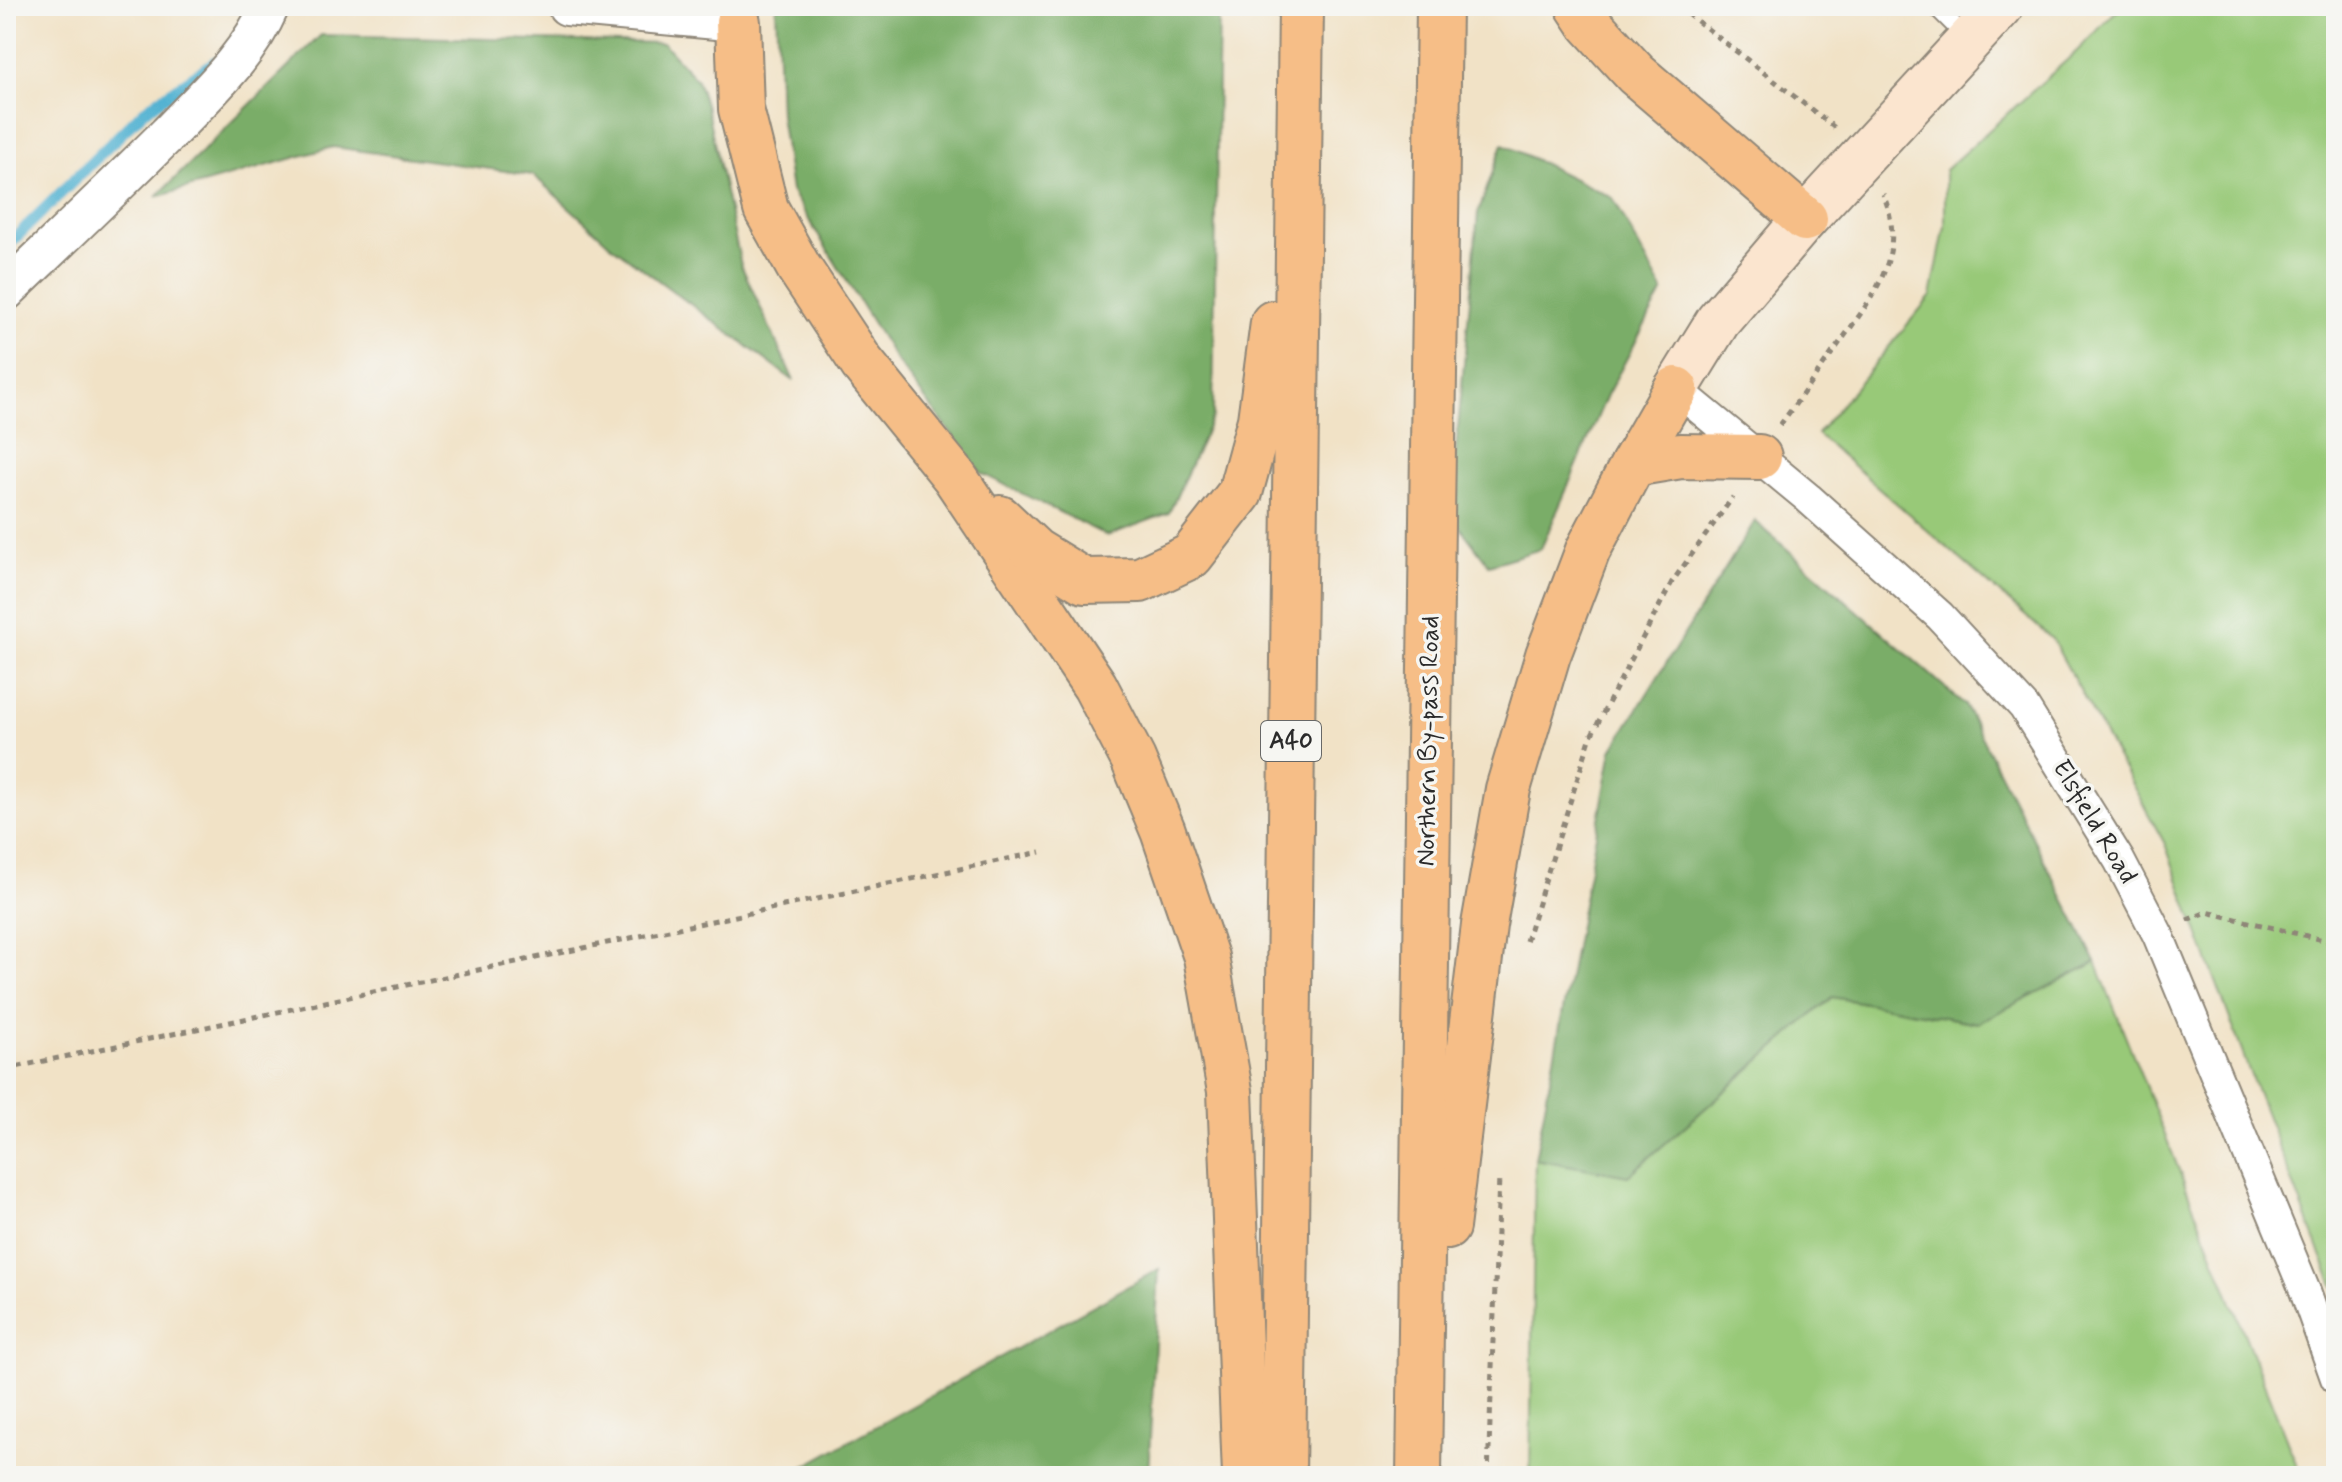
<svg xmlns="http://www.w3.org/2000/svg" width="2342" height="1482" font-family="Mynerve,sans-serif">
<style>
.green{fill:#98c978;stroke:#627a52;stroke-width:2}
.forest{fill:#7aad68;stroke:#526c4a;stroke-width:2}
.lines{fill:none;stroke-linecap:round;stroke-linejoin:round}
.stream{stroke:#53b2d2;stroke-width:12}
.service-casing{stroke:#8e8678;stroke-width:20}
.minor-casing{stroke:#8e8678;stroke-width:34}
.tertiary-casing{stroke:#8e8678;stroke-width:42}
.secondary-casing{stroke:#8e8678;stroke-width:48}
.trunk-casing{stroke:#8e8678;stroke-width:48}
.path{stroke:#8e8678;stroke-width:5;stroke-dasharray:6 6;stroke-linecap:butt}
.service{stroke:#fff;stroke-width:16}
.minor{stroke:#fff;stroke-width:30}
.tertiary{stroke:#fff;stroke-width:38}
.secondary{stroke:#fbe5cf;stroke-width:44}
.trunk{stroke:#f6be87;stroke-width:44}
.labels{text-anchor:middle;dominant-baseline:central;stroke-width:7;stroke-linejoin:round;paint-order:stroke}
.shield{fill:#f6f6f2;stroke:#686867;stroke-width:2}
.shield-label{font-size:24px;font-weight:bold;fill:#2b2b2b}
.street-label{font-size:26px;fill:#2b2b2b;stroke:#f6f6f2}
</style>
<rect width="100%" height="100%" fill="#f6f6f2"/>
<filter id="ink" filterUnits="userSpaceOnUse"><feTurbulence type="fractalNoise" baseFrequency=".0125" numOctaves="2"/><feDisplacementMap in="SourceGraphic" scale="16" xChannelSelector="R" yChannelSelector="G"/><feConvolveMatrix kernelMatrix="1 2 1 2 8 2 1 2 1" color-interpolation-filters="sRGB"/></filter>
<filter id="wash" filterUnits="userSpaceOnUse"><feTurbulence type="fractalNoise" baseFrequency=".006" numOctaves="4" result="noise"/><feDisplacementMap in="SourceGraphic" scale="32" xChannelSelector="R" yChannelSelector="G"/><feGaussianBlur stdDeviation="1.8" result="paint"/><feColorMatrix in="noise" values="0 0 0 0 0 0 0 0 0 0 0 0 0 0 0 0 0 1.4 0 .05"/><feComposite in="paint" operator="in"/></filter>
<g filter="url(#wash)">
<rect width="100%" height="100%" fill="#f1e2c6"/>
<!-- green -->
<g class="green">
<path d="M 2121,6 L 2336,6 L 2336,1293 L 2254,1084 L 2165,844 L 2052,639 L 1817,434 L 1931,296 L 1945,226 L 1945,170 L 2078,50 Z"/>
<path d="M 2096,962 L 2301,1476 L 1530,1476 L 1535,1159 L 1628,1176 L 1832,997 L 1977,1023 Z"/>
</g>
<!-- forest -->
<g class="forest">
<path d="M 776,6 L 1219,6 L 1213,416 L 1169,513 L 1107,536 L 981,473 L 895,359 L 791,191 L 780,115 Z"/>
<path d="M 321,35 L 663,43 L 697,80 L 707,110 L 741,265 L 794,381 L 612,246 L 533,175 L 333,147 L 156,197 Z"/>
<path d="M 1503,144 L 1613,198 L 1663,291 L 1607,395 L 1541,549 L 1489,565 L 1450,514 L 1478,213 Z"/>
<path d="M 1755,521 L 1965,705 L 2096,962 L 1978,1023 L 1832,997 L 1628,1176 L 1535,1159 L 1612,750 Z"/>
<path d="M 1159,1269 L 1148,1476 L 787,1476 Z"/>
</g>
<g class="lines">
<!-- stream -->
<path class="stream" d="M 6,247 L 144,111 L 215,62"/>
</g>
</g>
<g filter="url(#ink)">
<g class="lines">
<!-- service casing -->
<g class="service-casing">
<path id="service" d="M 1935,6 L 1969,40"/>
</g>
<!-- minor casing -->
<g class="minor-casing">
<path id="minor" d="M 1676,389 L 1808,498 L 1940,616 L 2024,707 L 2119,860 L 2158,935 L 2304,1288 L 2336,1378"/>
</g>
<!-- tertiary casing -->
<g class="tertiary-casing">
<g id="tertiary">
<path d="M 567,6 L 738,22"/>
<path d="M 6,291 C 60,239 115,187 168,134 C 206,94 248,57 270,6"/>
</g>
</g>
<!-- secondary casing -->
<g class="secondary-casing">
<path id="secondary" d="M 1676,389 L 1718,321 L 1805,219 L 2001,6"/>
</g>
<!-- trunk casing -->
<g class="trunk-casing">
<g id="trunk">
<path d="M 1578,6 L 1590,24 L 1636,74 L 1805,219"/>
<path d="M 738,22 L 741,109 L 766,209 L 799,268 L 862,363 L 954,476 L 1095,686 L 1133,759 L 1163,831 L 1206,957 L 1230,1091 L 1245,1476"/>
<path d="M 1633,464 L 1681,456 L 1759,457"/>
<path d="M 1000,518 L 1035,551 L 1084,581 L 1140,580 L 1191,556 L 1240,493 L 1260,420 L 1273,323"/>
<path d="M 1447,1227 L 1484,925 L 1508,789 L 1548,655 L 1588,550 L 1633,464 L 1676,389"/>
<path d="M 1283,1476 L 1301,6"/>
<path d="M 1419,1476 L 1439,6"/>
</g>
</g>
<!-- path -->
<g class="path">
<path d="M 1678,6 L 1835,128"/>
<path d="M 1780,425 C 1800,398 1819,371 1838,345 C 1872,298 1909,255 1883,194"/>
<path d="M 2187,920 L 2207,912 L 2336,943"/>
<path d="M 1526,941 L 1591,736 L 1672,582 L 1733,497"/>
<path d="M 6,1069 L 1041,852"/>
<path d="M 1488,1476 L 1499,1177"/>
</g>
<!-- service -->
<use href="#service" class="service"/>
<!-- minor -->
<use href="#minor" class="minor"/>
<!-- tertiary -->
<use href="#tertiary" class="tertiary"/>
<!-- secondary -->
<use href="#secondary" class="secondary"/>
<!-- trunk -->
<use href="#trunk" class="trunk"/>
</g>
</g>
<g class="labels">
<!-- shield labels -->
<rect class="shield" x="1261" y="721" width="60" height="40" rx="6"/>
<g class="shield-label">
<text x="1291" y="741">A40</text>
</g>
<!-- street labels -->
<g class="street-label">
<text transform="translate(1429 741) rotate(-89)">Northern By-pass Road</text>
<text transform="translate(2094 822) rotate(59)">Elsfield Road</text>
</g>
</g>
<!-- margin -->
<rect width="2342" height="1482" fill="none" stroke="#f6f6f2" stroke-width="32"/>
</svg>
